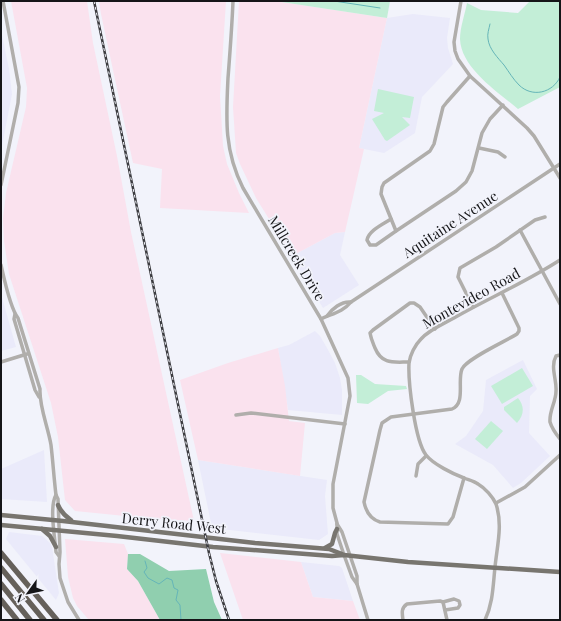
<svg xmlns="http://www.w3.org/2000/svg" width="561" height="621" font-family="'Playfair Display',serif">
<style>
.built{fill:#eaeafa}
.industrial{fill:#fae2ee}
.green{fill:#c3eed7}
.forest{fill:#90cfaf}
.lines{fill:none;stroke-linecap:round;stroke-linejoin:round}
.stream{stroke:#65b5b8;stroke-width:1}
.minor{stroke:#b0aeab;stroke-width:3.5}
.major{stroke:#78756f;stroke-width:4.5}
.highway{stroke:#65605a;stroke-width:5.5}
.rail-casing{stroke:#3b3b3f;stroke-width:2.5}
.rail{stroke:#f2f3fb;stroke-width:1;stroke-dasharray:3;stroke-linecap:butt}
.labels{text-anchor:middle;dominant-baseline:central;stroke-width:3.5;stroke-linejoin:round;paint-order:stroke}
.street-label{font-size:14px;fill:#151518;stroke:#f2f3fb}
</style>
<rect width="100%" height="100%" fill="#f2f3fb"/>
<!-- built -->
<g class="built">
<path d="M 413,14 L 450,18 L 447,38 L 448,48 L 453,64 L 422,97 L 415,133 L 384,153 L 359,148 L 387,18 Z"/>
<path d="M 1,30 L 9,69 L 12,94 L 1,151 Z"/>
<path d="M 345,232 L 340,255 L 359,285 L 323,308 L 292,256 L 335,233 Z"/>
<path d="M 1,294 L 16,347 L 1,351 Z"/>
<path d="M 315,331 L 320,336 L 327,348 L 335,363 L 340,378 L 342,390 L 342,415 L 288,410 L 278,348 L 289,345 Z"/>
<path d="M 523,360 L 537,389 L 530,396 L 529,433 L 550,456 L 521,483 L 513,488 L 493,465 L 455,444 L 466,436 L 483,411 L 486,380 Z"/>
<path d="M 44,450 L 47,502 L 1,499 L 1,469 Z"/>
<path d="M 198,460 L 327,480 L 325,496 L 328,534 L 319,540 L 212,528 Z"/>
<path d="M 9,532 L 42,536 L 50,543 L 52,547 L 59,593 L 56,600 L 6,539 Z"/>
<path d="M 301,562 L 339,566 L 342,568 L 353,601 L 313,597 Z"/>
</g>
<!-- industrial -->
<g class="industrial">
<path d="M 11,1 L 87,1 L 93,43 L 117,156 L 131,232 L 194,521 L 145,518 L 75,511 L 65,500 L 58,437 L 51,403 L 9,274 L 4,241 L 3,218 L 6,193 L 26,107 L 27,88 Z"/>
<path d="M 99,1 L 226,1 L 220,96 L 223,146 L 227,164 L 239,193 L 249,213 L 160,208 L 162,169 L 133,163 L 101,14 Z"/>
<path d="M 239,1 L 275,1 L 387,18 L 359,148 L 364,149 L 345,232 L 335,233 L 292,256 L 256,198 L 240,164 L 236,153 L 233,107 Z"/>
<path d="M 278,348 L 285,386 L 289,421 L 305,423 L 300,476 L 198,460 L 180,380 L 228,363 Z"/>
<path d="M 65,539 L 124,544 L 128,554 L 127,569 L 138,581 L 160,620 L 89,620 L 77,606 L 73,598 L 68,577 Z"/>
<path d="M 220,553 L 301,562 L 313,597 L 353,601 L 360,620 L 243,620 Z"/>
</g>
<!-- green -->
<g class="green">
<path d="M 275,1 L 390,1 L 387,18 Z"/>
<path d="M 530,1 L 560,1 L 560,87 L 518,109 C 498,92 461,68 460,39 C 460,27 465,14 467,3 L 481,10 L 518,13 Z"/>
<path d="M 378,89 L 414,97 L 410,118 L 402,117 L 410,125 L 387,141 L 385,140 L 372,119 L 384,113 L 374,111 Z"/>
<path d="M 522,368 L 533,386 L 502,404 L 491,386 Z"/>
<path d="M 356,375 L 361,375 L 375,384 L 406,386 L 407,389 L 388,391 L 368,404 L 357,403 Z"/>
<path d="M 518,398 C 525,407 524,415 517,423 L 504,410 L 504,407 Z"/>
<path d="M 491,421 L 503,431 L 487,449 L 475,439 Z"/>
</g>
<!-- forest -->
<path class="forest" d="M 128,554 L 140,554 L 169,571 L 206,569 L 214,602 L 222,620 L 160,620 L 138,581 L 127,569 Z"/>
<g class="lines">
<!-- stream -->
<g class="stream">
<path d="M 334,1 L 380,8"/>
<path d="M 490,24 C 489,29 487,34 488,39 C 489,49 498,58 504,65 C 509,72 513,79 519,85 C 532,98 553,93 560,77"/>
<path d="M 145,561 L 147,568 L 144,572 L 148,578 L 159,584 L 167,578 L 172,580 L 174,588 L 178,590 L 176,600 L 180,605 L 181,620"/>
</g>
<!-- minor -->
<g class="minor">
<path d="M 233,1 C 232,27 230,52 228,78 C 226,119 224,150 243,188 L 321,319 L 348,378 L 350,396 L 333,484 L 333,508 L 337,523 L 337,534 L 344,555 L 352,577 L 357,584"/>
<path d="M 461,1 L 454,42 L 455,51 L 458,59 L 470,76 L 527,128 L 534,136 L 560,178"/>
<path d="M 479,148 L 498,152 L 505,157"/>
<path d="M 1,185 L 18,103 L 19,87 L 3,1"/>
<path d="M 391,219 C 384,224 369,230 367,240 L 370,245 L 376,245 L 396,231 L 456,191 L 466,182 L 472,171 L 482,133 L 490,119 L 503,105"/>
<path d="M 520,230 L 560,304"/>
<path d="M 396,231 L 381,194 L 382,187 L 384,183 L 430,151 L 434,144 L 443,107 L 447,102 L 470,76"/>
<path d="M 1,265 C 4,278 10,308 18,318 L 40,389 C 39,406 48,427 51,445 C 53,462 54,479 56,495 L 58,499 L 60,552 L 59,564 L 60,578 L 68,602 L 79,620"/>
<path d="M 473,307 L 458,277 L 460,268 L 496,247 L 535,220 L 545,217"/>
<path d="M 15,314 L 14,319 L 35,390 L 39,397"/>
<path d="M 327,316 C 332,309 341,301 351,302"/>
<path d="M 321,319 C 331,314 343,312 351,302 L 560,164"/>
<path d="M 560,355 L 556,356 C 550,367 557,380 556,391 C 556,402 549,411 550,422 C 552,429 556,434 560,439"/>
<path d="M 1,362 L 27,354"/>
<path d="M 409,362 C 394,362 382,365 375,348 C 373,343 371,339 370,333 L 373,330 L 410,303 L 414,303 L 420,307 L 435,329"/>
<path d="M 236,415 L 251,413 L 345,424"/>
<path d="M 416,476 L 418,464 L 426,456"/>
<path d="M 464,478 L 453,517 L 448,524 L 380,522 C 370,519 366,512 364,502 L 380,430 L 382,423 L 391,417 L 452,409 C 466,403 457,381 462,369 C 466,359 506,341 517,334 L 519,331 L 519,328 L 502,293"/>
<path d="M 56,495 C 49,507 55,538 56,552 L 59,556"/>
<path d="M 496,503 L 525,487 L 560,455"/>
<path d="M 337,524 L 342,532 L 357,576 L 357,584 L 368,620"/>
<path d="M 443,602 L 454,599 L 459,601 L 460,605 L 458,608 L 445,610"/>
<path d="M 403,620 C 402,613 401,608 407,604 L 440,601 L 443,602 L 447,620"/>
<path d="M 485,620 C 493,603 493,586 495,567 C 497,546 503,525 496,504 C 493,497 485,488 478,484 C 474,481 469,480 464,478 C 453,474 433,464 426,455 C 415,441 408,382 409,363 C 410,355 415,345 421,339 C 429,330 443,324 454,318 C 489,298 526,282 560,260"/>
</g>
<!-- major -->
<g class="major">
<path d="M 58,505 C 61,512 65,516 71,520"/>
<path d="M 1,515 L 63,521 L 255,543 L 329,549 L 342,554"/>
<path d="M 1,525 L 117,536 L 213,547 L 332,556 L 344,555 L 408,562 L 560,572"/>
<path d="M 42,529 L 50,536 L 56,547"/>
<path d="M 325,548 L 332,544 L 335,533 L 337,529"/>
</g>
<!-- highway -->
<g class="highway">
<path d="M 1,553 L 57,620"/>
<path d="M 1,568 L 44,620"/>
<path d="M 1,584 L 30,620"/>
<path d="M 1,600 L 17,620"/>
</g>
<!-- rail casing -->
<g class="rail-casing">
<path id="rail" d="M 94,1 L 209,553 L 216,581 L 229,620"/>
</g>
<!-- rail -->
<use href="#rail" class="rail"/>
</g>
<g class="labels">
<!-- street labels -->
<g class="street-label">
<text transform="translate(450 224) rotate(-33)">Aquitaine Avenue</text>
<text transform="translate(297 258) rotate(59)">Millcreek Drive</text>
<text transform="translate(471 298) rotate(-29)">Montevideo Road</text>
<text transform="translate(174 523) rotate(6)">Derry Road West</text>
</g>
</g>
<!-- border -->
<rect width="561" height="621" fill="none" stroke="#151518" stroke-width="4"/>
<!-- north arrow -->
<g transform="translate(28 593) rotate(237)" stroke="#f2f3fb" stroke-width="3" paint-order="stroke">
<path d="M0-3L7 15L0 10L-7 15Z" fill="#151518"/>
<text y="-6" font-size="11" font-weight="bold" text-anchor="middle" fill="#151518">N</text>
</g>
</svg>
